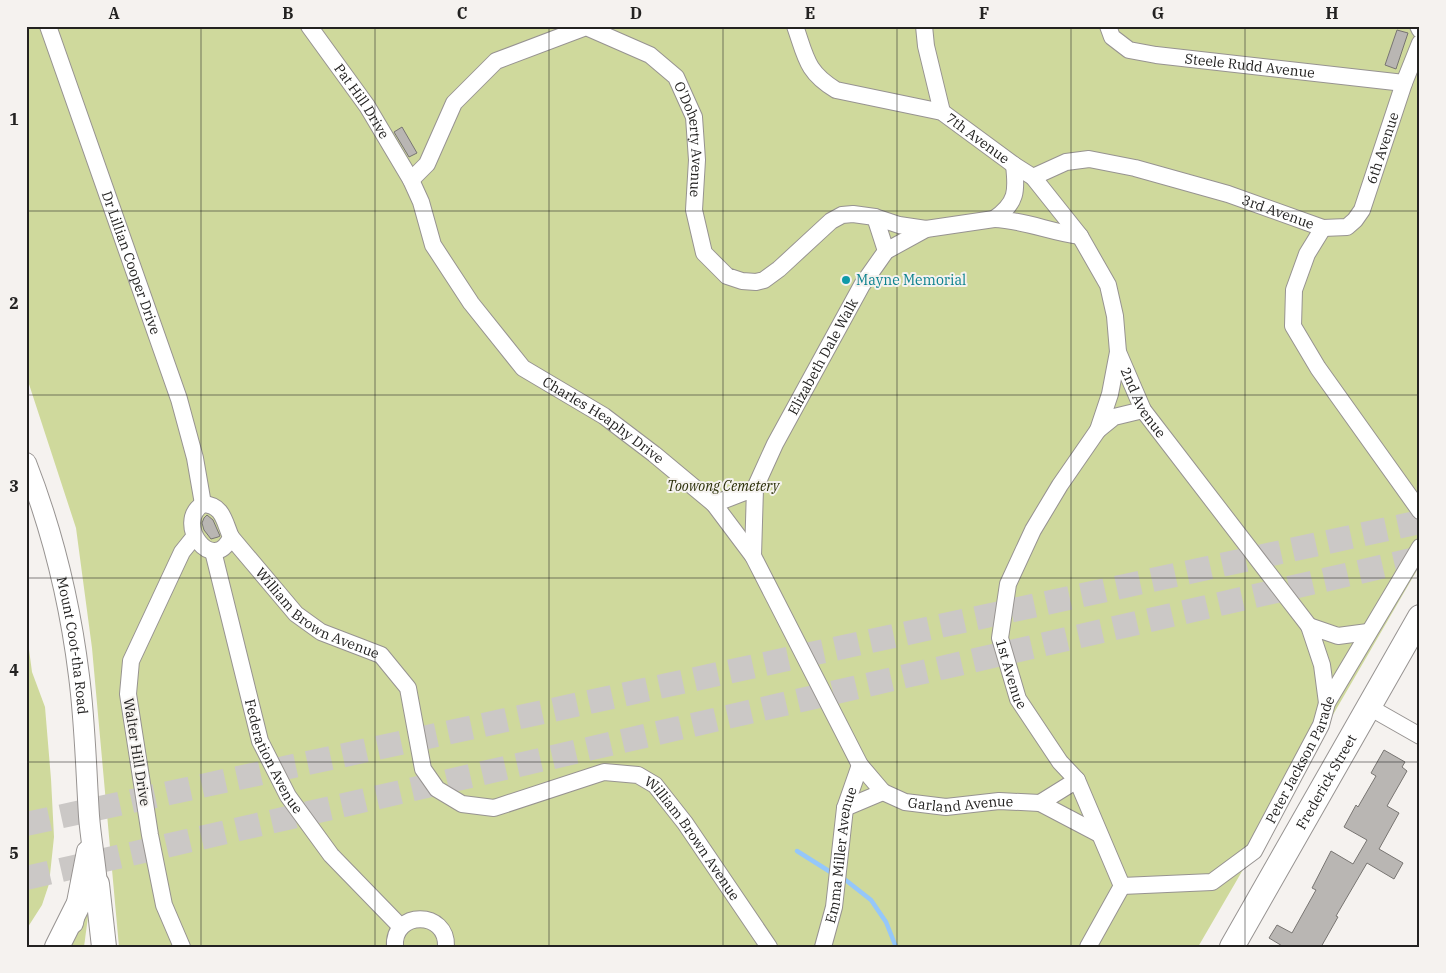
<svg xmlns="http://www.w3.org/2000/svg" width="1446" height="973" font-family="'IBM Plex Serif',serif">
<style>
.green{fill:#cfd99c}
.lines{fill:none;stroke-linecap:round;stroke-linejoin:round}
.stream{stroke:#95c7fa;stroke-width:4.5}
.building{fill:#b9b6b3;stroke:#787572}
.highway-tunnel{stroke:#cbc8c6;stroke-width:24;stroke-dasharray:24 12;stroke-linecap:butt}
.minor-casing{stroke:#979391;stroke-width:18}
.major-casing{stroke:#979391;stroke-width:22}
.highway-casing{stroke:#979391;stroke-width:26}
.minor{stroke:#fff;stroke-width:16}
.major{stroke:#fff;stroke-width:20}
.highway{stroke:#fff;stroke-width:24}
.grid{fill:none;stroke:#232221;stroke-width:1;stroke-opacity:0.55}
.culture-dot{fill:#0f9aa8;stroke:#f5f2ef;stroke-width:2}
.labels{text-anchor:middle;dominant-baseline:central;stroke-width:4;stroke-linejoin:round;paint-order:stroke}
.street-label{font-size:14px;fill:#232221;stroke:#f5f2ef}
.culture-label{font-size:14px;fill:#0d838f;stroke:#f5f2ef;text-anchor:start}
.park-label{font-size:14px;font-style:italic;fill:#2b2f09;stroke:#f5f2ef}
.neatline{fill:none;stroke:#232221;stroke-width:2}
.grid-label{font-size:16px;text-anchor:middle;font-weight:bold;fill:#232221}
</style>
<rect width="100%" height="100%" fill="#f5f2ef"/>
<!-- green -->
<g class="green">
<path d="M 26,26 L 1420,26 L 1420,565 L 1198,947 L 119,947 L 92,648 L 76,528 L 26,375 Z"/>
<path d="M 26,627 L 32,672 L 45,707 L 51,779 L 54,837 L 49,884 L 42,905 L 26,930 Z"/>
<path d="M 89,909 L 84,947 L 70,947 L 74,933 Z"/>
</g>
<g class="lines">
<!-- stream -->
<g class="stream">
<path d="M 797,851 L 832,873"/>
<path d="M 843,878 L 871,900 L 886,922 L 896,947"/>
</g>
</g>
<!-- building -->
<g class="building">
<path d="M 1397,30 L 1408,33 L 1396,69 L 1385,65 Z"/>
<path d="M 402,127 L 417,153 L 409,157 L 394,132 Z"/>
<path d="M 207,515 L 213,520 L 220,536 L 218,537 L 211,539 L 204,530 L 202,523 L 204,518 Z"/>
<path d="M 1384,750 L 1405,762 L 1402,767 L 1407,771 L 1387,806 L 1399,813 L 1379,849 L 1403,863 L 1394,879 L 1367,863 L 1336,916 L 1338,917 L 1321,947 L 1284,947 L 1269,938 L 1277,925 L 1292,933 L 1316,890 L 1312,888 L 1331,851 L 1353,864 L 1367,840 L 1344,827 L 1356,805 L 1358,807 L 1376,776 L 1371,773 Z"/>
</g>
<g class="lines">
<!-- highway-tunnel -->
<g class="highway-tunnel">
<path d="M 26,824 L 1420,522"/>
<path d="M 26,878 L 1420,558"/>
</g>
<!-- minor casing -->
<g class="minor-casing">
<g id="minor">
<path id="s1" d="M 48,26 L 179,399 L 195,458 L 203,504"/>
<path id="s2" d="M 309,26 L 367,106 L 411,180 L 421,202 L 433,245 L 471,303 L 523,368 L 604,416 L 654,454 L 714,504 L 753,556 L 860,765 L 883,792 L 845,808"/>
<path id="s3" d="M 795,26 C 806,57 806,72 836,90 L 942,112 L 1014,165 L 1033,177 L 1080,236 L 1108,285 L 1115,316 L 1118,352 L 1143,410 L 1309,626"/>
<path d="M 924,26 L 926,46 L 942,112"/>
<path id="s4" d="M 1108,26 L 1112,37 L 1129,50 L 1156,55 L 1404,83"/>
<path d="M 1418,26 L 1420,30"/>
<path d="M 1014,165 C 1017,191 1017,203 994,219 C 1024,220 1050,232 1080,236"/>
<path id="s5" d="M 1033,177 L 1066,162 L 1089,159 L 1135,168 L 1228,194 L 1323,228 L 1347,227 L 1355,220 L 1362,210 L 1404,83 L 1420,43"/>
<path id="s6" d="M 411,180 L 427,164 L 454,103 L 496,61 L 586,27 L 650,55 L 676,77 L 694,117 L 697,160 L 694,210 L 704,253 L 727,276 L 742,281 L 756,282 L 764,280 L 779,269 L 831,221 L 842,215 L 853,214 L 875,217"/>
<path d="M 1323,228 L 1307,254 L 1294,290 L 1293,326 L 1318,368 L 1420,511"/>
<path d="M 886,251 L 875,217 L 899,225 L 926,229"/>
<path d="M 1118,352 L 1110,394 L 1098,430 L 1114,417 L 1143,410"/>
<path id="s7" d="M 1098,430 L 1060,485 L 1033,530 L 1008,584 L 1000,638 L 1018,699 L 1060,762 L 1077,780 L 1122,886"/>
<path id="s8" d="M 755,488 L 775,444 L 862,285 L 886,251 L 926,229 L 994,219"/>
<path d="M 203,504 C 223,505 224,521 231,537 C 213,576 173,523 203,504 Z"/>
<path d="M 714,504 L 755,488 L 753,556"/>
<path id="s9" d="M 231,537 L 296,614 L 321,632 L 381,655 L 408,688 L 423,769 L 437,789 L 462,804 L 494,808 L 604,772 L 638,775 L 655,785 L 685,823 L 769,947"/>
<path id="s10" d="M 213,551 L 260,741 L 288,796 L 331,855 L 401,927"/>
<path d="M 1327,703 L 1322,665 L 1309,626 L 1338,636 L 1368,632"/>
<path d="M 1369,707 L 1420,736"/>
<path d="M 1077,780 L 1040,803 L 1099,834"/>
<path id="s11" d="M 883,792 L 905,802 L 946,807 L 999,801 L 1040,803"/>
<path id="s12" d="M 1122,886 L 1212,882 L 1254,851 L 1321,725 L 1327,703 L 1420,547"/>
<path d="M 182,947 L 164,905 L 150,835 L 128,694 L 131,661 L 182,552 L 194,537"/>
<path d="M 395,947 C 392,910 448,910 446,947"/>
<path id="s13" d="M 823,947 L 834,907 L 845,808 L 860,765"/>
<path d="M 1088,947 L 1122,886"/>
</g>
</g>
<!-- major casing -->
<g class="major-casing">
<g id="major">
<path id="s14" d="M 26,463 C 53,532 70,603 79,676 C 85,722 86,769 89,816 C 91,843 97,871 98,898"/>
<path d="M 73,923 L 87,851"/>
</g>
</g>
<!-- highway casing -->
<g class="highway-casing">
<g id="highway">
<path d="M 97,884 L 104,947"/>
<path d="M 57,947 L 77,907"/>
<path id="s15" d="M 1232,947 L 1420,617"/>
</g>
</g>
<!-- minor -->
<use href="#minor" class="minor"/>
<!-- major -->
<use href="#major" class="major"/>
<!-- highway -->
<use href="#highway" class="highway"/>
</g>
<!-- grid -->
<path class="grid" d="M 201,26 L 201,947M 375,26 L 375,947M 549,26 L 549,947M 723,26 L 723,947M 897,26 L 897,947M 1071,26 L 1071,947M 1245,26 L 1245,947M 26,211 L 1420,211M 26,395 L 1420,395M 26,578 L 1420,578M 26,762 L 1420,762"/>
<!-- markers -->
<circle class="culture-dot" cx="846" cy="280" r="5"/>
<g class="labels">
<!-- street labels -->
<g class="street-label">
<text stroke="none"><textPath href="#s4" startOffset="155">Steele Rudd Avenue</textPath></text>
<text stroke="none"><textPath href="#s2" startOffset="92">Pat Hill Drive</textPath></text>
<text stroke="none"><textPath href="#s3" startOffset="231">7th Avenue</textPath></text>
<text stroke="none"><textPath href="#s6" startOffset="414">O'Doherty Avenue</textPath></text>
<text stroke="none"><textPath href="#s5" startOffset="416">6th Avenue</textPath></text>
<text stroke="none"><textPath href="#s5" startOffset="256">3rd Avenue</textPath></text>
<text stroke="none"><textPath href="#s1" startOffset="251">Dr Lillian Cooper Drive</textPath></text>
<text stroke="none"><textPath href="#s8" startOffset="148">Elizabeth Dale Walk</textPath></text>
<text stroke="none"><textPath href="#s3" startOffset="555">2nd Avenue</textPath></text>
<text stroke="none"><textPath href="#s2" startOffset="502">Charles Heaphy Drive</textPath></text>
<text stroke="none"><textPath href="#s9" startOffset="118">William Brown Avenue</textPath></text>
<text stroke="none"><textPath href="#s14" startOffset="189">Mount Coot-tha Road</textPath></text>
<text stroke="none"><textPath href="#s7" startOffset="271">1st Avenue</textPath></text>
<text transform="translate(137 752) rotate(81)">Walter Hill Drive</text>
<text stroke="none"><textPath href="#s10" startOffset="215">Federation Avenue</textPath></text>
<text stroke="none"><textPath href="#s12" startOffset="245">Peter Jackson Parade</textPath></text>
<text stroke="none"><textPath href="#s15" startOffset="190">Frederick Street</textPath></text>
<text stroke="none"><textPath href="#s11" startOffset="80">Garland Avenue</textPath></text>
<text stroke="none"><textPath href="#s9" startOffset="641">William Brown Avenue</textPath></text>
<text stroke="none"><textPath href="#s13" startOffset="94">Emma Miller Avenue</textPath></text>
</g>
<!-- culture labels -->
<g class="culture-label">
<text x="856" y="280">Mayne Memorial</text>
</g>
<!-- park labels -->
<g class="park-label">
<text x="723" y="486">Toowong Cemetery</text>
</g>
</g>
<!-- border -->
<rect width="1446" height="973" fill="none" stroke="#f5f2ef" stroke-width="55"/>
<rect x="28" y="28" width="1390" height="918" class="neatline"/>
<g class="grid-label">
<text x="114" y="19">A</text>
<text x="288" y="19">B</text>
<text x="462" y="19">C</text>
<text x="636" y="19">D</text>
<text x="810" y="19">E</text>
<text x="984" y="19">F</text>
<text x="1158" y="19">G</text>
<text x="1332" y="19">H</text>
<text x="14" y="125">1</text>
<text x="14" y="309">2</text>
<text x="14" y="492">3</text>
<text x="14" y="676">4</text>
<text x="14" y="859">5</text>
</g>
</svg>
